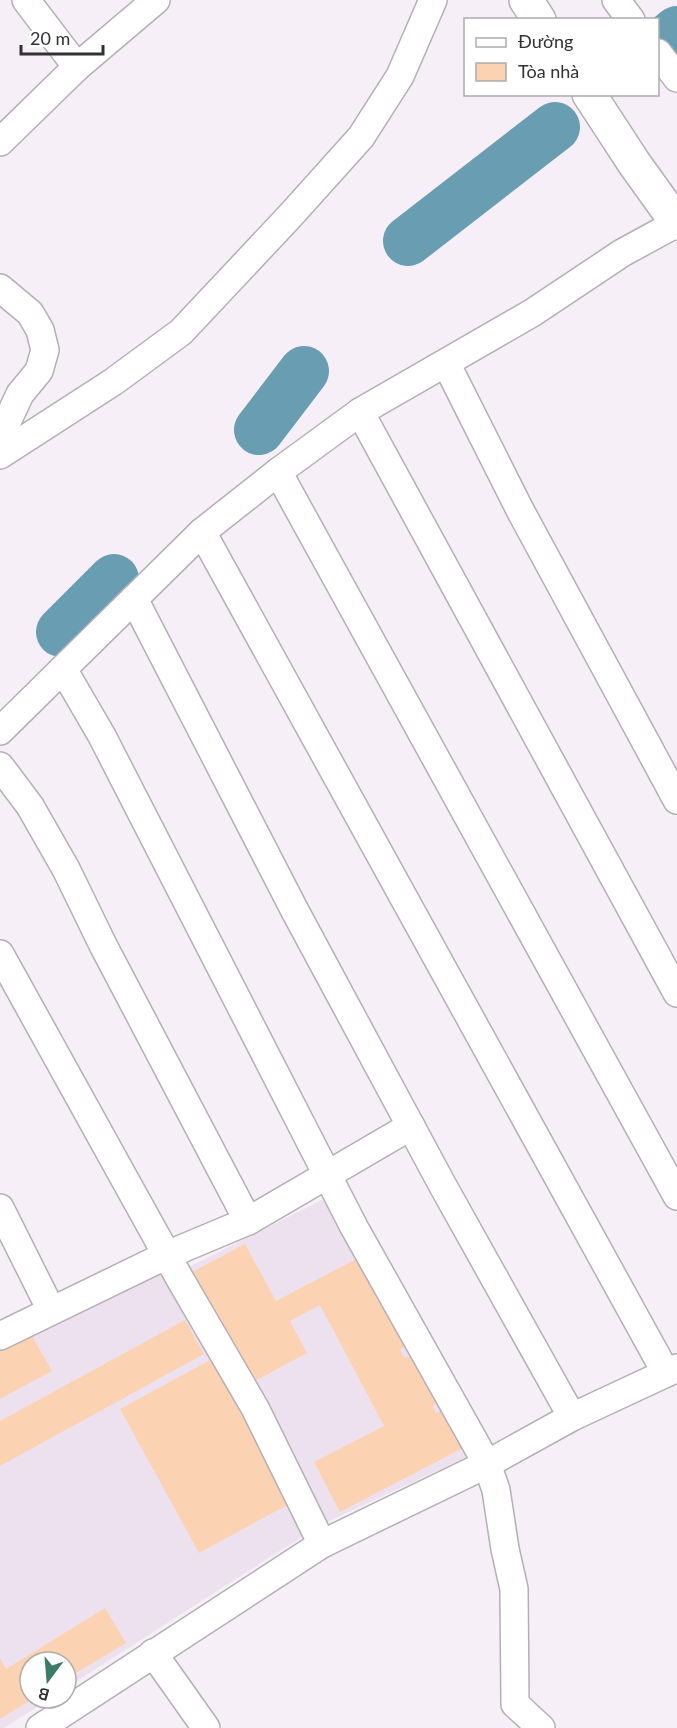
<svg xmlns="http://www.w3.org/2000/svg" width="677" height="1728" font-family="Lato,sans-serif">
<style>
.built{fill:#eee1ef}
.lines{fill:none;stroke-linecap:round;stroke-linejoin:round}
.river{stroke:#699db2;stroke-width:50}
.building{fill:#fcd3b2}
.minor-casing{stroke:#b5aeb6;stroke-width:30}
.major-casing{stroke:#b5aeb6;stroke-width:36}
.minor{stroke:#fff;stroke-width:27}
.major{stroke:#fff;stroke-width:33}
</style>
<rect width="100%" height="100%" fill="#f6eff7"/>
<!-- built -->
<g class="built">
<path d="M 330,1196 L 471,1455 L 325,1523 L 187,1268 Z"/>
<path d="M 164,1269 L 308,1533 L 66,1688 L 66,1662 L 30,1662 L 30,1698 L 51,1698 L 4,1728 L 0,1728 L 0,1343 Z"/>
</g>
<g class="lines">
<!-- river -->
<g class="river">
<path d="M 658,47 L 677,31"/>
<path d="M 408,241 L 555,127"/>
<path d="M 259,430 L 304,371"/>
<path d="M 61,632 L 114,579"/>
</g>
</g>
<!-- building -->
<g class="building">
<path d="M 245,1244 L 276,1301 L 360,1257 L 407,1346 L 400,1349 L 405,1358 L 413,1354 L 438,1402 L 433,1406 L 436,1413 L 443,1410 L 463,1448 L 340,1512 L 314,1462 L 384,1426 L 320,1305 L 290,1321 L 307,1353 L 251,1383 L 192,1272 Z"/>
<path d="M 185,1320 L 204,1354 L 0,1466 L 0,1421 Z"/>
<path d="M 28,1329 L 52,1371 L 0,1399 L 0,1344 Z"/>
<path d="M 212,1359 L 291,1503 L 199,1553 L 120,1409 Z"/>
<path d="M 105,1608 L 126,1643 L 66,1679 L 66,1662 L 30,1662 L 30,1698 L 34,1698 L 0,1719 L 0,1658 L 6,1669 Z"/>
</g>
<g class="lines">
<!-- minor casing -->
<g class="minor-casing">
<g id="minor">
<path d="M 26,0 L 77,67"/>
<path d="M 616,0 L 631,20"/>
<path d="M 658,53 L 677,78"/>
<path d="M 0,142 L 77,67 L 156,0"/>
<path d="M 0,288 L 30,313 L 40,330 L 45,350 L 39,371 L 20,394 L 0,437"/>
<path d="M 446,363 L 520,510 L 677,800"/>
<path d="M 360,412 L 677,993"/>
<path d="M 0,455 L 113,382 L 181,332 L 290,216 L 361,137 L 400,76 L 433,0"/>
<path d="M 278,472 L 677,1196"/>
<path d="M 202,532 L 666,1373"/>
<path d="M 134,599 L 295,911 L 443,1186 L 572,1417"/>
<path d="M 63,669 L 102,736 L 354,1227 L 487,1464 L 496,1490 L 505,1549 L 514,1589 L 515,1704 L 541,1728"/>
<path d="M 0,731 L 202,532 L 278,472 L 360,412 L 532,313 L 622,253 L 677,223"/>
<path d="M 0,766 L 30,806 L 66,869 L 103,945 L 248,1221"/>
<path d="M 0,954 L 180,1279 L 255,1408 L 322,1544"/>
<path d="M 0,1208 L 51,1310"/>
<path d="M 0,1336 L 167,1255 L 248,1221 L 411,1126"/>
<path d="M 153,1653 L 206,1728"/>
<path d="M 40,1728 L 322,1544 L 487,1464 L 572,1417 L 677,1368"/>
</g>
</g>
<!-- major casing -->
<g class="major-casing">
<g id="major">
<path d="M 526,0 L 539,20"/>
<path d="M 589,94 L 634,163 L 677,223"/>
</g>
</g>
<!-- minor -->
<use href="#minor" class="minor"/>
<!-- major -->
<use href="#major" class="major"/>
</g>
<!-- legend -->
<rect x="464" y="18" width="195" height="78" fill="#ffffff" stroke="#adacad" stroke-width="1.5"/>
<rect x="476" y="38" width="30" height="9" fill="#ffffff" stroke="#adacad" stroke-width="1.5"/>
<text x="518" y="48" font-size="18" fill="#323033">Đường</text>
<rect x="476" y="63" width="30" height="18" fill="#fcd3b2" stroke="#adacad" stroke-width="1.5"/>
<text x="518" y="78" font-size="18" fill="#323033">Tòa nhà</text>
<!-- north arrow -->
<g transform="translate(48 1680) rotate(196)"><circle r="28" fill="#ffffff" stroke="#adacad" stroke-width="1.5"/>
<path d="M0-4.5L10 22L0 15L-10 22Z" fill="#3c7b68"/>
<text y="-9" font-size="16" font-weight="bold" text-anchor="middle" fill="#323033">B</text>
</g>
<!-- scale -->
<path d="M21 45v9h82v-9" fill="none" stroke="#323033" stroke-width="3"/>
<text x="30" y="45" font-size="18" fill="#323033" stroke="#ffffff" stroke-width="4.5" paint-order="stroke">20 m</text>
</svg>
